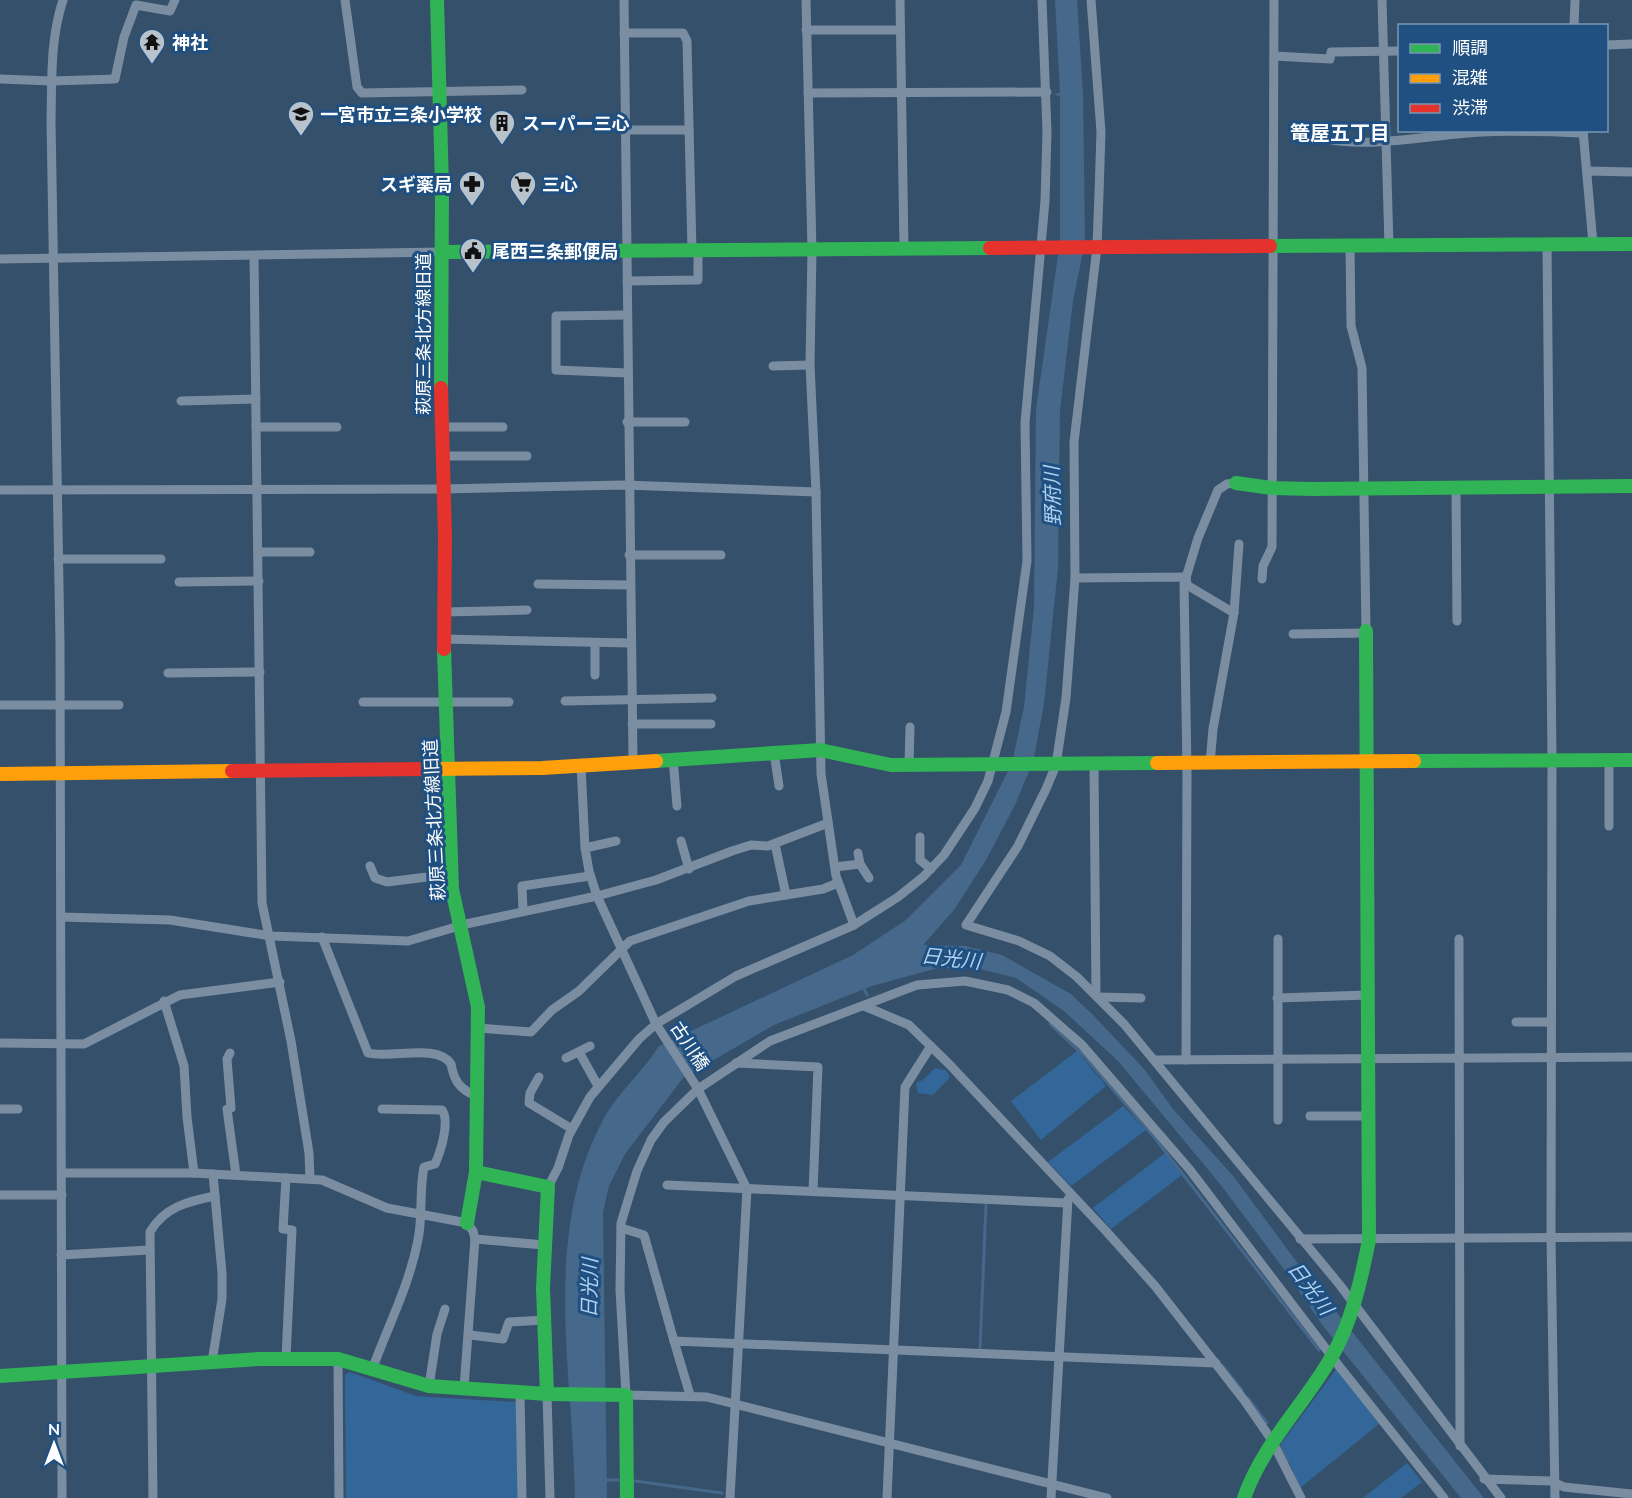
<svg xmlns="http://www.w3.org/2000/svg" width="1632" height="1498" font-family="Mulish,'Noto Sans JP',sans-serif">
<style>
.green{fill:#369}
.water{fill:#45688b}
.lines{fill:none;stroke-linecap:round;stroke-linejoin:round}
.stream{stroke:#45688b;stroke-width:3}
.street{stroke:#7b8ea1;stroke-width:9}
.fast{stroke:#30b455;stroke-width:14}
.slow{stroke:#ff9f0a;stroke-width:14}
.jam{stroke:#e5322d;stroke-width:14}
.labels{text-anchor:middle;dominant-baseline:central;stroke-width:6;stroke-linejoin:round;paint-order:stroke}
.poi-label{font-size:18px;font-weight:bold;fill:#fff;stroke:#1f5081;text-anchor:start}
.street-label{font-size:18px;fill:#fff;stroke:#1f5081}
.neighbourhood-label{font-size:20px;font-weight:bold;fill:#fff;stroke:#1f5081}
.water-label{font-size:20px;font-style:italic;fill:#b0d1f0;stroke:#1f5081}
</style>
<rect width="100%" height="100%" fill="#35506b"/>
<!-- green -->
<g class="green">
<path d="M 1077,1051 L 1106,1086 L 1041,1140 L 1011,1101 Z"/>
<path d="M 935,1068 L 946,1070 L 950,1077 L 933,1095 L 918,1093 L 916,1083 L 923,1080 Z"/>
<path d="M 1123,1106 L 1146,1130 L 1071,1186 L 1048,1162 Z"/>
<path d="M 1165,1153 L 1182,1175 L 1111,1229 L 1093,1208 Z"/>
<path d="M 1337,1368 L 1379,1424 L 1300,1488 L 1281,1444 Z"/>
<path d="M 350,1372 L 416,1396 L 516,1402 L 518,1498 L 346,1498 L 345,1375 Z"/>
<path d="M 1407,1463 L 1422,1482 L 1401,1498 L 1363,1498 Z"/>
</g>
<!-- water -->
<path class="water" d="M 1055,0 L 1077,0 L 1083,93 L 1085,242 L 1073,301 L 1060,411 L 1058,568 L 1044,704 L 1033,762 L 1015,805 L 986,860 L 954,910 L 923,945 L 965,946 L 1002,955 L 1071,994 L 1094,1016 L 1145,1070 L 1173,1109 L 1234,1177 L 1296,1261 L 1484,1498 L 1461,1498 L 1323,1326 L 1283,1268 L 1220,1184 L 1118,1061 L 1064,1011 L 1016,978 L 980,969 L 938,968 L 872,986 L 774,1025 L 683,1078 L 625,1154 L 609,1186 L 603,1212 L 607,1498 L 575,1498 C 573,1372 541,1235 604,1118 C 618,1092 643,1072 659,1046 L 853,955 L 906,920 L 961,865 L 1012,763 L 1024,707 L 1034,607 L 1036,409 L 1060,241 L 1060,96 L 1054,95 L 1060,92 Z"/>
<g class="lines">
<!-- stream -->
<g class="stream">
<path d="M 863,986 L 867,995"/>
<path d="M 1050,1024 L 1083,1055 L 1154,1137 L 1319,1350"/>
<path d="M 980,1349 L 986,1204"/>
<path d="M 1222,1365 L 1242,1390"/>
<path d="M 1248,1398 L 1267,1423"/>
<path d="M 1281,1447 L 1288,1462"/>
<path d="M 605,1480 L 618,1480"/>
<path d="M 635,1481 L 722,1493"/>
</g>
<!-- street -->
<g class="street">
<path d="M 345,0 L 357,87 L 362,93 L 522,90"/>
<path d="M 624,0 L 633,761"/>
<path d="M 806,0 L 812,250 L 810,365 L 816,492 L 821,774 L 836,876 L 854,925"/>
<path d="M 900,0 L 904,249"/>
<path d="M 1091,0 L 1101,132 L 1099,194 L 1097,247 L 1074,442 L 1075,578 L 1066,698 L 1056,765 L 1046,789 L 1018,846 L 966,925 L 1019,941 L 1050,956 L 1077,977 L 1124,1024 L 1339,1284 L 1501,1498"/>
<path d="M 1382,0 L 1389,246"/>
<path d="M 1574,26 L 1575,0"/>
<path d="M 806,30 L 900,30"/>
<path d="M 624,33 L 683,33 L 687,41 L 692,251"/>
<path d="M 1606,45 L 1632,44"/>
<path d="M 1274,56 L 1330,59 L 1331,52 L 1400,51"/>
<path d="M 0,79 L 52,81 L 115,79 L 124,37 L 136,5 L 170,11 L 175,0"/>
<path d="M 808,93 L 1047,92"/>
<path d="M 627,130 L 689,130"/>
<path d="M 1583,130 L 1593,244"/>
<path d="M 1320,138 C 1374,149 1427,135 1481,132 C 1515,130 1549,132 1583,133"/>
<path d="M 1587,171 L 1632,172"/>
<path d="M 1547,244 L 1552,761 L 1551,1237 L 1555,1498"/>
<path d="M 1350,246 L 1351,326 L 1362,368 L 1366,631"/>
<path d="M 254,256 L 262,903 L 291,1041 L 309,1153 L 310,1179"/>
<path d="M 0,259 L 442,252"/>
<path d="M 627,281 L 698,280 L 698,251"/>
<path d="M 626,315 L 556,316 L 556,370 L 627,373"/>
<path d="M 773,366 L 810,365"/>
<path d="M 181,401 L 256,399"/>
<path d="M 627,422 L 685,422"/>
<path d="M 256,427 L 337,427"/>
<path d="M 441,427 L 503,427"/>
<path d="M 442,456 L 527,456"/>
<path d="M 1456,487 L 1457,621"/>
<path d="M 0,490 L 443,489 L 624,485 L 816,492"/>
<path d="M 259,552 L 310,552"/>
<path d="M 629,555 L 721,555"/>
<path d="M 58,559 L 161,559"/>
<path d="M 1075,578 L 1186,577 L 1187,585 L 1234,613"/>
<path d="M 1262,579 L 1263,566 L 1272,547 L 1274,0"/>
<path d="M 179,582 L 259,581"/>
<path d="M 538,584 L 629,585"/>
<path d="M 444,612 L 527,610"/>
<path d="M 1293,634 L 1366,633"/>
<path d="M 444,639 L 630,643"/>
<path d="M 595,643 L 595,675"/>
<path d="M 168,673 L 260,672"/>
<path d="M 565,701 L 712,698"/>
<path d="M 363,702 L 509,702"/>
<path d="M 0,705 L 119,705"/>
<path d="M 632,724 L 711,724"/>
<path d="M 774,752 L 779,786"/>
<path d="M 673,758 L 677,806"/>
<path d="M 1609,760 L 1609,826"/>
<path d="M 1210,764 L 1213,729 L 1234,613 L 1239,544"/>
<path d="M 581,765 L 585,848 L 589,871 L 597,896 L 656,1024 L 698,1089 L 747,1189 L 730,1498"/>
<path d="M 909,765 L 910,727"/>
<path d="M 1094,765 L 1096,995"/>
<path d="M 920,837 L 920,860 L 931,869"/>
<path d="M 681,841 L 689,869"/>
<path d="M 775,844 L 786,895"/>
<path d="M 585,848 L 616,841"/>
<path d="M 858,853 L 860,864 L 869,878"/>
<path d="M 370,866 L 375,878 L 387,882 L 451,874"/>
<path d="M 835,867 L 860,864"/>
<path d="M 523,911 L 522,886 L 590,876"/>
<path d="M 61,917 L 170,920 L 271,936 L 408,941 L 466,924 L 597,896 L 656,880 L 732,851 L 751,845 L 768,846 L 828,823"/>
<path d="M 322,937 L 368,1053 C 391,1059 437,1043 451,1064 C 454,1081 460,1090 477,1096"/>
<path d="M 1459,939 L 1460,1446"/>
<path d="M 1098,997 L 1141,998"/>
<path d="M 1277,998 L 1368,995"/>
<path d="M 164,1001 L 184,1066 L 187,1117 L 194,1173"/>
<path d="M 864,1006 L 909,1025 L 949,1064 L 1105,1230 L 1155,1286 L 1244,1400 L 1271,1439 L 1301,1498"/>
<path d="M 1516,1022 L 1551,1022"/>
<path d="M 478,1028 L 531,1032 L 552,1010 L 579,991 L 630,941 L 749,901 L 823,889 L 838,883"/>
<path d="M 0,1043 L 84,1044 L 180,995 L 280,982"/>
<path d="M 579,1052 L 598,1086"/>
<path d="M 230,1053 L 227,1059 L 231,1108 L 227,1109 L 236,1175"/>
<path d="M 566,1058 L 590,1046"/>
<path d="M 1155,1060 L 1632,1057"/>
<path d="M 1186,1060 L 1187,772 L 1184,584 L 1198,538 L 1218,490 L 1227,484 L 1236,483"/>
<path d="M 736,1063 L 818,1067 L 813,1191"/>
<path d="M 539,1077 L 530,1093 L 529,1103 L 572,1129"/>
<path d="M 0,1109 L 18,1109"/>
<path d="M 1310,1116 L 1369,1116"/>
<path d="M 1278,1120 L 1278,939"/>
<path d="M 62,1173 L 194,1173 L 322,1180 L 387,1208 L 467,1223 L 473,1231 L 475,1239 L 544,1245"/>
<path d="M 286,1178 L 283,1229 L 292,1230 L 286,1358"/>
<path d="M 667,1185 L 1066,1203"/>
<path d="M 548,1187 L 558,1168 L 569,1135 L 590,1097 L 639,1039 L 656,1024 L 736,976 L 854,925 L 898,897 L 923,877 L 944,855 L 975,808 L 988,781 L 1006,712 L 1027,561 L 1025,423 L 1045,201 L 1047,132 L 1042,0"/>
<path d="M 0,1195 L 62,1195"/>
<path d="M 621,1228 L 644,1235 L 674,1341"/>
<path d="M 1300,1239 L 1632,1237"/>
<path d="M 61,1255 L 149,1250"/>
<path d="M 470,1335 L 503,1339 L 509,1322 L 545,1320"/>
<path d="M 338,1359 L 339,1498"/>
<path d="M 212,1362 L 222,1299 L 222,1273 L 213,1174"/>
<path d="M 372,1370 C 388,1326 409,1286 418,1240 C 423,1216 419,1191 424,1167 L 435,1164 C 441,1151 450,1121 442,1110 L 382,1109"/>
<path d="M 429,1386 L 437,1334 L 445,1309"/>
<path d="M 464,1388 L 475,1239"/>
<path d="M 520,1392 L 522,1498"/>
<path d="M 547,1394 L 550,1498"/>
<path d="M 690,1395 L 674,1341 L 1216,1363"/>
<path d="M 1484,1479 L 1551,1481 L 1564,1487 L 1632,1494"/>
<path d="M 62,1498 L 60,643 L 51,121 C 52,80 50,39 63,0"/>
<path d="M 153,1498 L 150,1232 C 164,1207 189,1201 215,1196"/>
<path d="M 887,1498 L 905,1087 L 931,1046"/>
<path d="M 1051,1498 L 1068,1199"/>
<path d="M 1107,1498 L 707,1397 L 626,1395 L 620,1290 L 621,1223 L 637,1171 L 651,1140 L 664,1122 L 698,1089 L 770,1041 L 917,985 L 965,981 L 1008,990 L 1034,1003 L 1082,1045 L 1190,1170 L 1339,1366 L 1444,1498"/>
</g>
<!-- fast -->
<g class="fast">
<path d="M 437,0 L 442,187 L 441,388"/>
<path d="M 1270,246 L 1632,244"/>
<path d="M 442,252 L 990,248"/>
<path d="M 1236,483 L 1272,488 L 1312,489 L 1632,486"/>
<path d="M 444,649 L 452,889 L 478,1007 L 476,1172 L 467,1223"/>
<path d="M 656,761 L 820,750 L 891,765 L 1157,763"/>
<path d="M 1414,761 L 1632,760"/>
<path d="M 476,1172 L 548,1187 L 543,1288 L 547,1394"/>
<path d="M 0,1376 L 259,1359 L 338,1359 L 429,1386 L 547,1394 L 626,1395 L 627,1498"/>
<path d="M 1244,1498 C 1263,1444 1303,1406 1331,1358 C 1352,1322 1361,1280 1369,1240 L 1366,631"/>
</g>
<!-- slow -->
<g class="slow">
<path d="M 1157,763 L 1414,761"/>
<path d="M 427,769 L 542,768 L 656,761"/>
<path d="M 0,774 L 232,771"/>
</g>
<!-- jam -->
<g class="jam">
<path d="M 990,248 L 1270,246"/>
<path d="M 441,388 L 445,536 L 444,649"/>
<path d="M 232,771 L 427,769"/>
</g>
</g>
<!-- icons -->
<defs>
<g id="temple-pin" transform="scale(1.35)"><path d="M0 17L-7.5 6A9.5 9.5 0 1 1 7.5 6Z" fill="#b8c2cb" stroke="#1f5081"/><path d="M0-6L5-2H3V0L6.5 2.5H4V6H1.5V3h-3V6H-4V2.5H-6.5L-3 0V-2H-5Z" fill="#111"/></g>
<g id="school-pin" transform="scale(1.35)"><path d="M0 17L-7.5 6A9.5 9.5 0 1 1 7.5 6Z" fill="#b8c2cb" stroke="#1f5081"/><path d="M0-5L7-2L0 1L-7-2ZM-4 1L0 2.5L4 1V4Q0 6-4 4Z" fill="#111"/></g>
<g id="building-pin" transform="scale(1.35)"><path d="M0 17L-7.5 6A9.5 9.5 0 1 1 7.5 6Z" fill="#b8c2cb" stroke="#1f5081"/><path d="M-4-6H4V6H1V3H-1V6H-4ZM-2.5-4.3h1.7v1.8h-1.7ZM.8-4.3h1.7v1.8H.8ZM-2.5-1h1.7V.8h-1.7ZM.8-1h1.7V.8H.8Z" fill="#111"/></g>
<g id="pharmacy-pin" transform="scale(1.35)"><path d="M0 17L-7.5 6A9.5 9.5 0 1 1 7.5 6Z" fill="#b8c2cb" stroke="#1f5081"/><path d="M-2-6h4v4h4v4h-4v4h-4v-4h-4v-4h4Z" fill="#111"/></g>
<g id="supermarket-pin" transform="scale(1.35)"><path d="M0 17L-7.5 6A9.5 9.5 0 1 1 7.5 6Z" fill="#b8c2cb" stroke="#1f5081"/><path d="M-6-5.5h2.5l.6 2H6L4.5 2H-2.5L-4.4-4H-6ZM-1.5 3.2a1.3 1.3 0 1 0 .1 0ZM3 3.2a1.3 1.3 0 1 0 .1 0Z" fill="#111"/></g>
<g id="civic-pin" transform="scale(1.35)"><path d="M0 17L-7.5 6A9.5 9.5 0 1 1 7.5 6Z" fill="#b8c2cb" stroke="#1f5081"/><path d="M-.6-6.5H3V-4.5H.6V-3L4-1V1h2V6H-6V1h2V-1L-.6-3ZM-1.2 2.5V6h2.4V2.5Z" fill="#111"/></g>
</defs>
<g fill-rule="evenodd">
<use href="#temple-pin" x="152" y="42"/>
<use href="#school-pin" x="301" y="114"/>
<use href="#building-pin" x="502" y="123"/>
<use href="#pharmacy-pin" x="472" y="184"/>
<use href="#supermarket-pin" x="523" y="184"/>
<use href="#civic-pin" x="473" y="251"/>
</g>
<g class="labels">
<!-- poi labels -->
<g class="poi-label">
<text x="172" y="42">神社</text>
<text x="320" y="114">一宮市立三条小学校</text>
<text x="522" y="123">スーパー三心</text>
<text x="452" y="184" text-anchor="end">スギ薬局</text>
<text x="542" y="184">三心</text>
<text x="492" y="251">尾西三条郵便局</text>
</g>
<!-- street labels -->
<g class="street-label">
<text transform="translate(423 334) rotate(-90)">萩原三条北方線旧道</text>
<text transform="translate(434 820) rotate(-93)">萩原三条北方線旧道</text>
<text transform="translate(690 1046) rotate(57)">古川橋</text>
</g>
<!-- neighbourhood labels -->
<g class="neighbourhood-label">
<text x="1340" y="132">篭屋五丁目</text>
</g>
<!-- water labels -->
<g class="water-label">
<text transform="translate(1052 496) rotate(-92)">野府川</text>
<text transform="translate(951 958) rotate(6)">日光川</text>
<text transform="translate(589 1288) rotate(-89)">日光川</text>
<text transform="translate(1311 1288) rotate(53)">日光川</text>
</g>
</g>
<!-- legend -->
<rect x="1398" y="24" width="210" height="108" fill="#1f5081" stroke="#7996b3" stroke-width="1.5"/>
<rect x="1410" y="44" width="30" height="9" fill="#30b455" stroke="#7996b3" stroke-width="1.5"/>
<text x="1452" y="54" font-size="18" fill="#ffffff">順調</text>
<rect x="1410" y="74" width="30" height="9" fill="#ff9f0a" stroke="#7996b3" stroke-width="1.5"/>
<text x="1452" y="84" font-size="18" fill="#ffffff">混雑</text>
<rect x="1410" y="104" width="30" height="9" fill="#e5322d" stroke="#7996b3" stroke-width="1.5"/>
<text x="1452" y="114" font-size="18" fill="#ffffff">渋滞</text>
<!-- north arrow -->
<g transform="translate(54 1444)" stroke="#1f5081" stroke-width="4.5" paint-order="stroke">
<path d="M0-4.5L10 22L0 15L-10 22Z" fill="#ffffff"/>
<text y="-9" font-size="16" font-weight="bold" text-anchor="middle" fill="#ffffff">N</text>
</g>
</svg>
